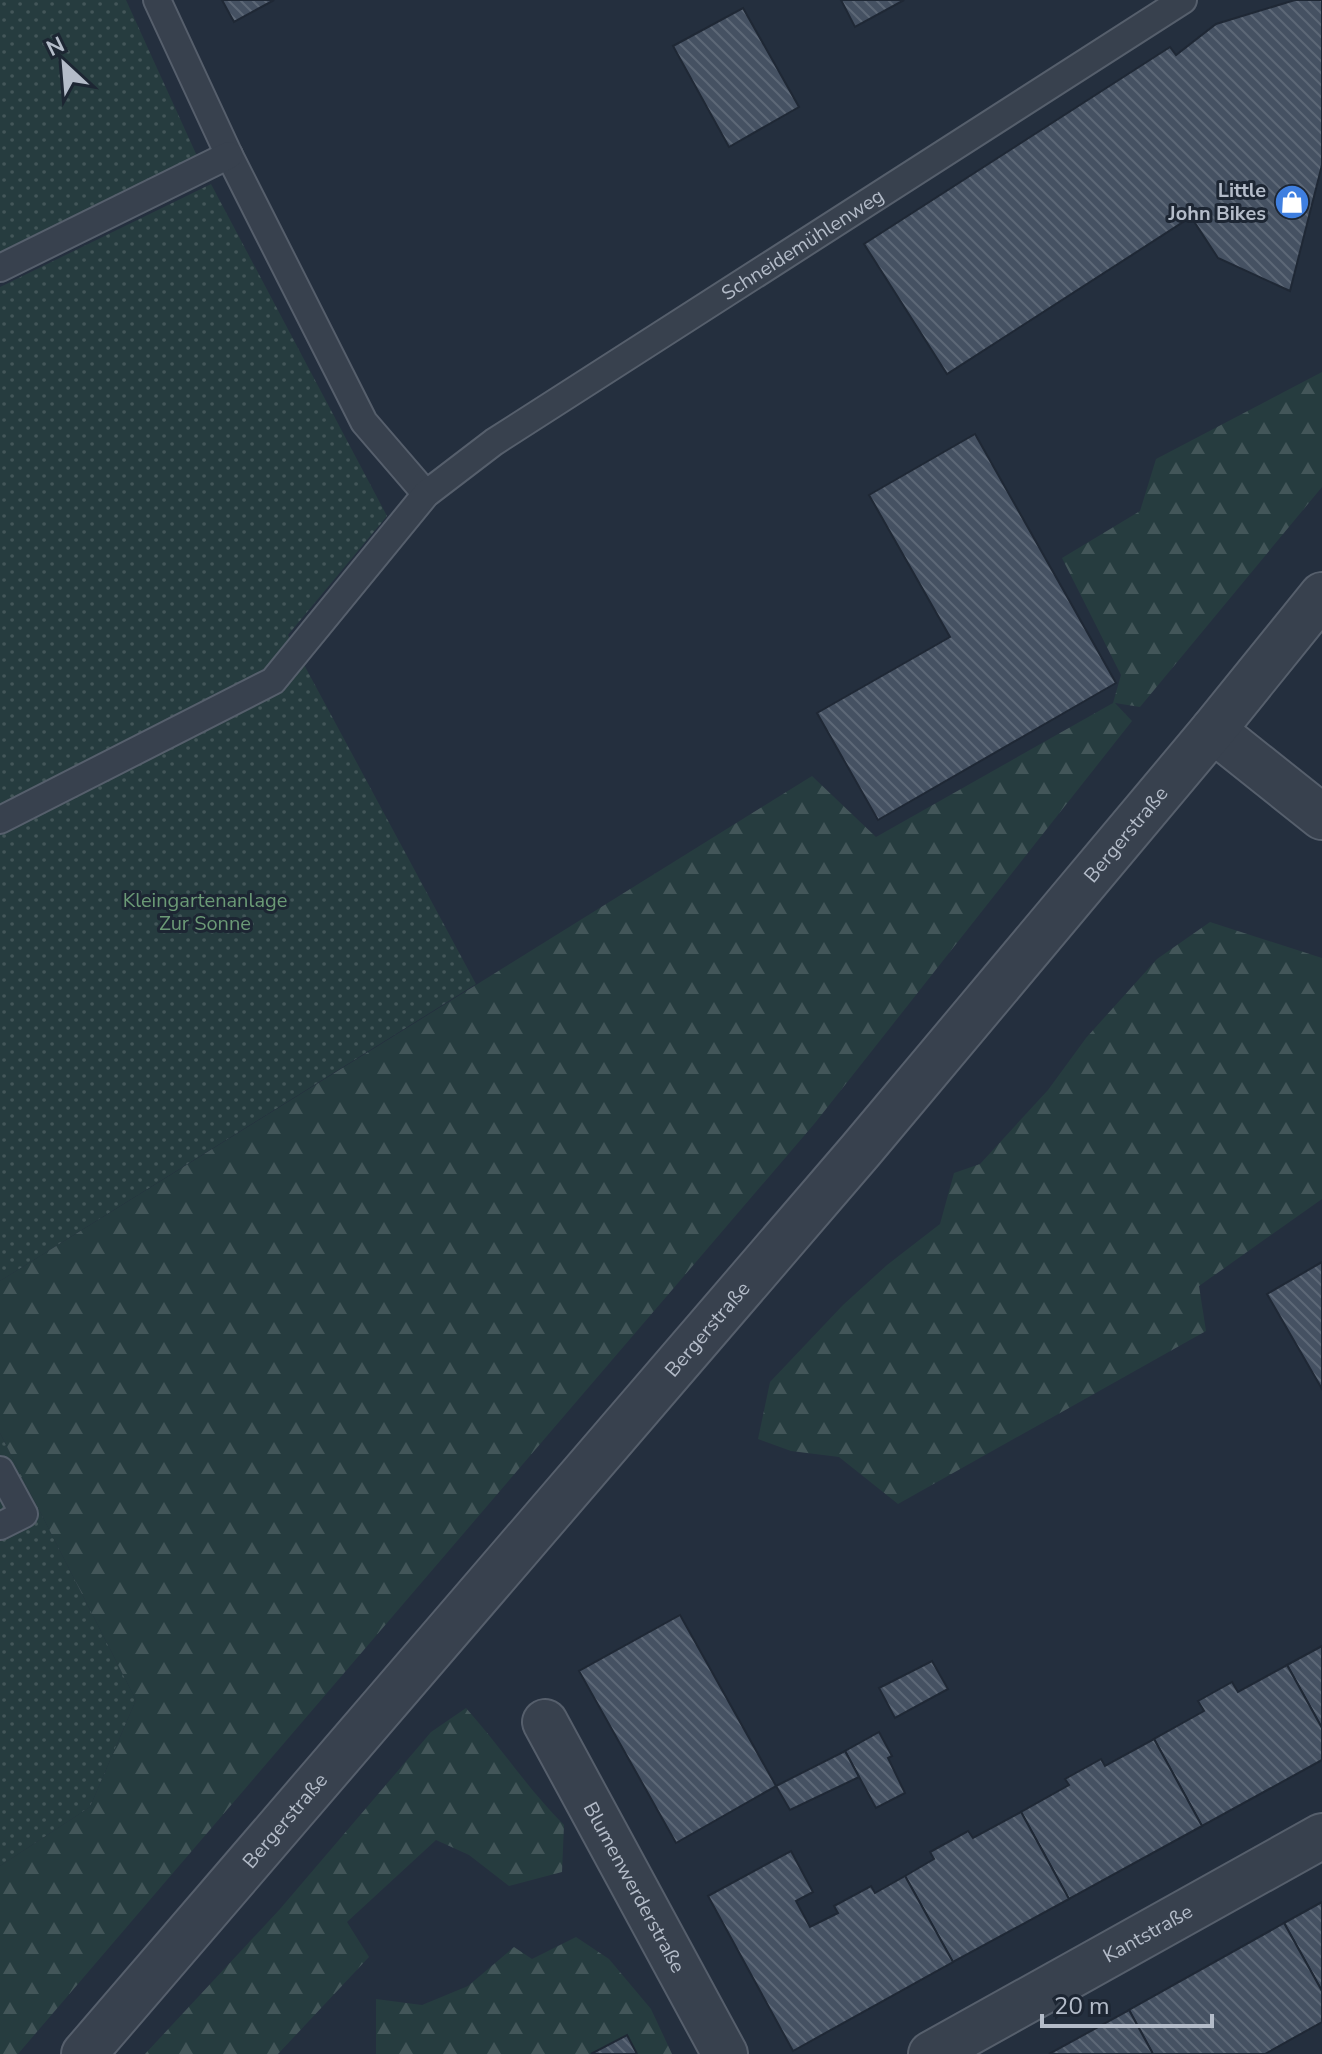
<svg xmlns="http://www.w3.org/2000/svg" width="1322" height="2054" font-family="'Nunito Sans',sans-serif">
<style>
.grass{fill:url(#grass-dots)}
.forest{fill:url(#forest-firs)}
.building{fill:url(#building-back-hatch);stroke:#1f2835;stroke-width:2}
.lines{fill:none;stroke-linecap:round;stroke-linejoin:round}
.lane-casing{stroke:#565f6c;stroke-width:30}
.street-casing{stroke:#565f6c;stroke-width:48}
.lane{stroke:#38414e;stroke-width:26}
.street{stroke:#38414e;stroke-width:44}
.labels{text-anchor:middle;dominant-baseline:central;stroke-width:6;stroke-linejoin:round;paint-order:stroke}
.poi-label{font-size:20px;font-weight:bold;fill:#b4bcc9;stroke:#1d2633;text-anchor:end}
.street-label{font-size:20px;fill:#b4bcc9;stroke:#1d2633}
.park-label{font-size:20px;fill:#6b9a76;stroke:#1d2633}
</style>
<defs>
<pattern id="grass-dots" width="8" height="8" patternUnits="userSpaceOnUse" patternTransform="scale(2)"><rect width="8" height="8" fill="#263c3f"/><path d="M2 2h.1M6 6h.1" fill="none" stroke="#435659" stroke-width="1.8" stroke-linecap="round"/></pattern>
<pattern id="forest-firs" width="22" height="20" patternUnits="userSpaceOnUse" patternTransform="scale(2)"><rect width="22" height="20" fill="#263c3f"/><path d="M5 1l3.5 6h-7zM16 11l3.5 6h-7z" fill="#435659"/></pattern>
<pattern id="building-back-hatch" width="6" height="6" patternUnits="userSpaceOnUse" patternTransform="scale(2)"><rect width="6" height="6" fill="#455162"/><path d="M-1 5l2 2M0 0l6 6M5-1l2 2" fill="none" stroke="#5d6877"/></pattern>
</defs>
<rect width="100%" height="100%" fill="#242f3e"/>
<!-- grass -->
<g class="grass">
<path d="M 0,0 L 126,0 L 197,156 L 0,252 Z"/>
<path d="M 211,184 L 387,516 L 288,635 L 476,984 L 0,1281 L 0,287 Z"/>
<path d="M 0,1433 L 136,1700 L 90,1807 L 0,1866 Z"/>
</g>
<!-- forest -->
<g class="forest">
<path d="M 1322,372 L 1322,487 L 1140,707 L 1115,703 L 1132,721 L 815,1123 L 18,2054 L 0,2054 L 0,1866 L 90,1807 L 136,1700 L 0,1433 L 0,1281 L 812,776 L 876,837 L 1113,703 L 1121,675 L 1062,558 L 1140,511 L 1156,459 Z"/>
<path d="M 1210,922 L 1322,958 L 1322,1199 L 1199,1286 L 1206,1331 L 898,1504 L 839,1457 L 791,1451 L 758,1439 L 770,1382 L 843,1305 L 887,1265 L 940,1224 L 954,1173 L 980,1164 L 1048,1090 L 1086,1038 L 1157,959 Z"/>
<path d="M 466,1708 C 500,1746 528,1789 564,1825 L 562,1872 L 509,1886 L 469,1855 L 436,1840 L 347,1922 L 369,1957 L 278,2054 L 145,2054 L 280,1909 L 431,1732 Z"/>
<path d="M 576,1937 L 609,1959 L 651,2009 L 672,2054 L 376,2054 L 376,1999 L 422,2005 L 468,1986 L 514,1947 L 532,1959 Z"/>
</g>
<!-- building -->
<g class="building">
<path d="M 222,0 L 274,0 L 234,22 Z"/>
<path d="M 841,0 L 904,0 L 855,27 Z"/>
<path d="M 1295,0 L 1322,0 L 1322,165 L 1290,291 L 1218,258 L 1191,217 L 947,374 L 864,244 L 1170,47 L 1176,55 L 1216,24 Z"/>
<path d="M 743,8 L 799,107 L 729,147 L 673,46 Z"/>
<path d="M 975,434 L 1116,683 L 878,820 L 817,713 L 950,637 L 869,495 Z"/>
<path d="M 1322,1262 L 1322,1389 L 1267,1294 Z"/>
<path d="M 680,1615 L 776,1786 L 676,1843 L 579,1671 Z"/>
<path d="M 1322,1646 L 1322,1728 L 1287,1665 Z"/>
<path d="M 932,1661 L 948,1689 L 895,1718 L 879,1688 Z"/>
<path d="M 1287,1665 L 1322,1728 L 1322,1760 L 1202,1826 L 1154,1739 L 1204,1711 L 1198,1701 L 1232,1682 L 1238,1692 Z"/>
<path d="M 879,1732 L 892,1756 L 888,1758 L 905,1793 L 876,1808 L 845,1751 Z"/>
<path d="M 1154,1739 L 1202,1826 L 1069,1899 L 1021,1812 L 1069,1785 L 1065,1779 L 1101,1759 L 1105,1766 Z"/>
<path d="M 845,1751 L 859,1777 L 790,1810 L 776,1786 Z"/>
<path d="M 1021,1812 L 1069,1899 L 953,1962 L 905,1876 L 934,1859 L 930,1852 L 968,1831 L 973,1838 Z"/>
<path d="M 791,1851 L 813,1892 L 796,1901 L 810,1927 L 838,1913 L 834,1906 L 871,1886 L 875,1893 L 905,1876 L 953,1962 L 793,2051 L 708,1896 Z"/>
<path d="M 1322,1902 L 1322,1991 L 1284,1923 Z"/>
<path d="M 1284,1923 L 1322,1991 L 1322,2022 L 1265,2054 L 1153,2054 L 1129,2010 Z"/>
<path d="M 1129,2010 L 1153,2054 L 1049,2054 Z"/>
<path d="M 627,2035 L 637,2054 L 591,2054 Z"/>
</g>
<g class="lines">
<!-- lane casing -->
<g class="lane-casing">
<g id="lane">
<path d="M 157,0 L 229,155 L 364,422 L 426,494"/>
<path d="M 0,268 L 229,155"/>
<path id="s1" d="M 0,820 L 273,681 L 426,494 L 494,442 L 1183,0"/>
<path d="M 0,1470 L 24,1514 L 0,1526"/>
</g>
</g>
<!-- street casing -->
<g class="street-casing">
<g id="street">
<path d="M 1213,730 L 1322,817"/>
<path id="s2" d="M 545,1722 L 725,2054"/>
<path id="s3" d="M 84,2054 L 861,1150 L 1213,730 L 1322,595"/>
<path id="s4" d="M 931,2054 L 1322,1836"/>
</g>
</g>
<!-- lane -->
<use href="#lane" class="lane"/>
<!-- street -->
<use href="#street" class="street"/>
</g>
<!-- icons -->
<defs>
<g id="shop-disc" transform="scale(1.8)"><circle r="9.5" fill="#3f7fe0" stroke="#1d2633"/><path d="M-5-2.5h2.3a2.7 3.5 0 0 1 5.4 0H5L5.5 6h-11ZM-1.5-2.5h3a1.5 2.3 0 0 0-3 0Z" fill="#fff"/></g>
</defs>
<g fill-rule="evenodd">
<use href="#shop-disc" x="1292" y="202"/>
</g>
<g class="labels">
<!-- poi labels -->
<g class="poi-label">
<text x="1266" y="190">Little<tspan x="1266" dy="23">John Bikes</tspan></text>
</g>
<!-- street labels -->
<g class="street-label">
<text stroke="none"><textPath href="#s1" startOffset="1000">Schneidemühlenweg</textPath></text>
<text stroke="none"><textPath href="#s3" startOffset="1604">Bergerstraße</textPath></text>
<text stroke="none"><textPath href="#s3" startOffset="956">Bergerstraße</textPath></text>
<text stroke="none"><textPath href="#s3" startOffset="308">Bergerstraße</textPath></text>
<text stroke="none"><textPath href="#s2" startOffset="188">Blumenwerderstraße</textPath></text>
<text stroke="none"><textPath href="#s4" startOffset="248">Kantstraße</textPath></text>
</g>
<!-- park labels -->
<g class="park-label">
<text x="205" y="900">Kleingartenanlage<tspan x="205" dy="23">Zur Sonne</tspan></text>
</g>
</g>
<!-- north arrow -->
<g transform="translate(64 64) rotate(334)" stroke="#1d2633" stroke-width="6" paint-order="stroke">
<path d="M0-6L14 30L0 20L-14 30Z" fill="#b4bcc9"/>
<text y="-12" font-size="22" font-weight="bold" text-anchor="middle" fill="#b4bcc9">N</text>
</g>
<!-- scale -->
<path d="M1042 2014v12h170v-12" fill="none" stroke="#b4bcc9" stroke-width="4"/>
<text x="1054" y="2014" font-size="24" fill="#b4bcc9" stroke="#1d2633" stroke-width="6" paint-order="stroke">20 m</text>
</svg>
